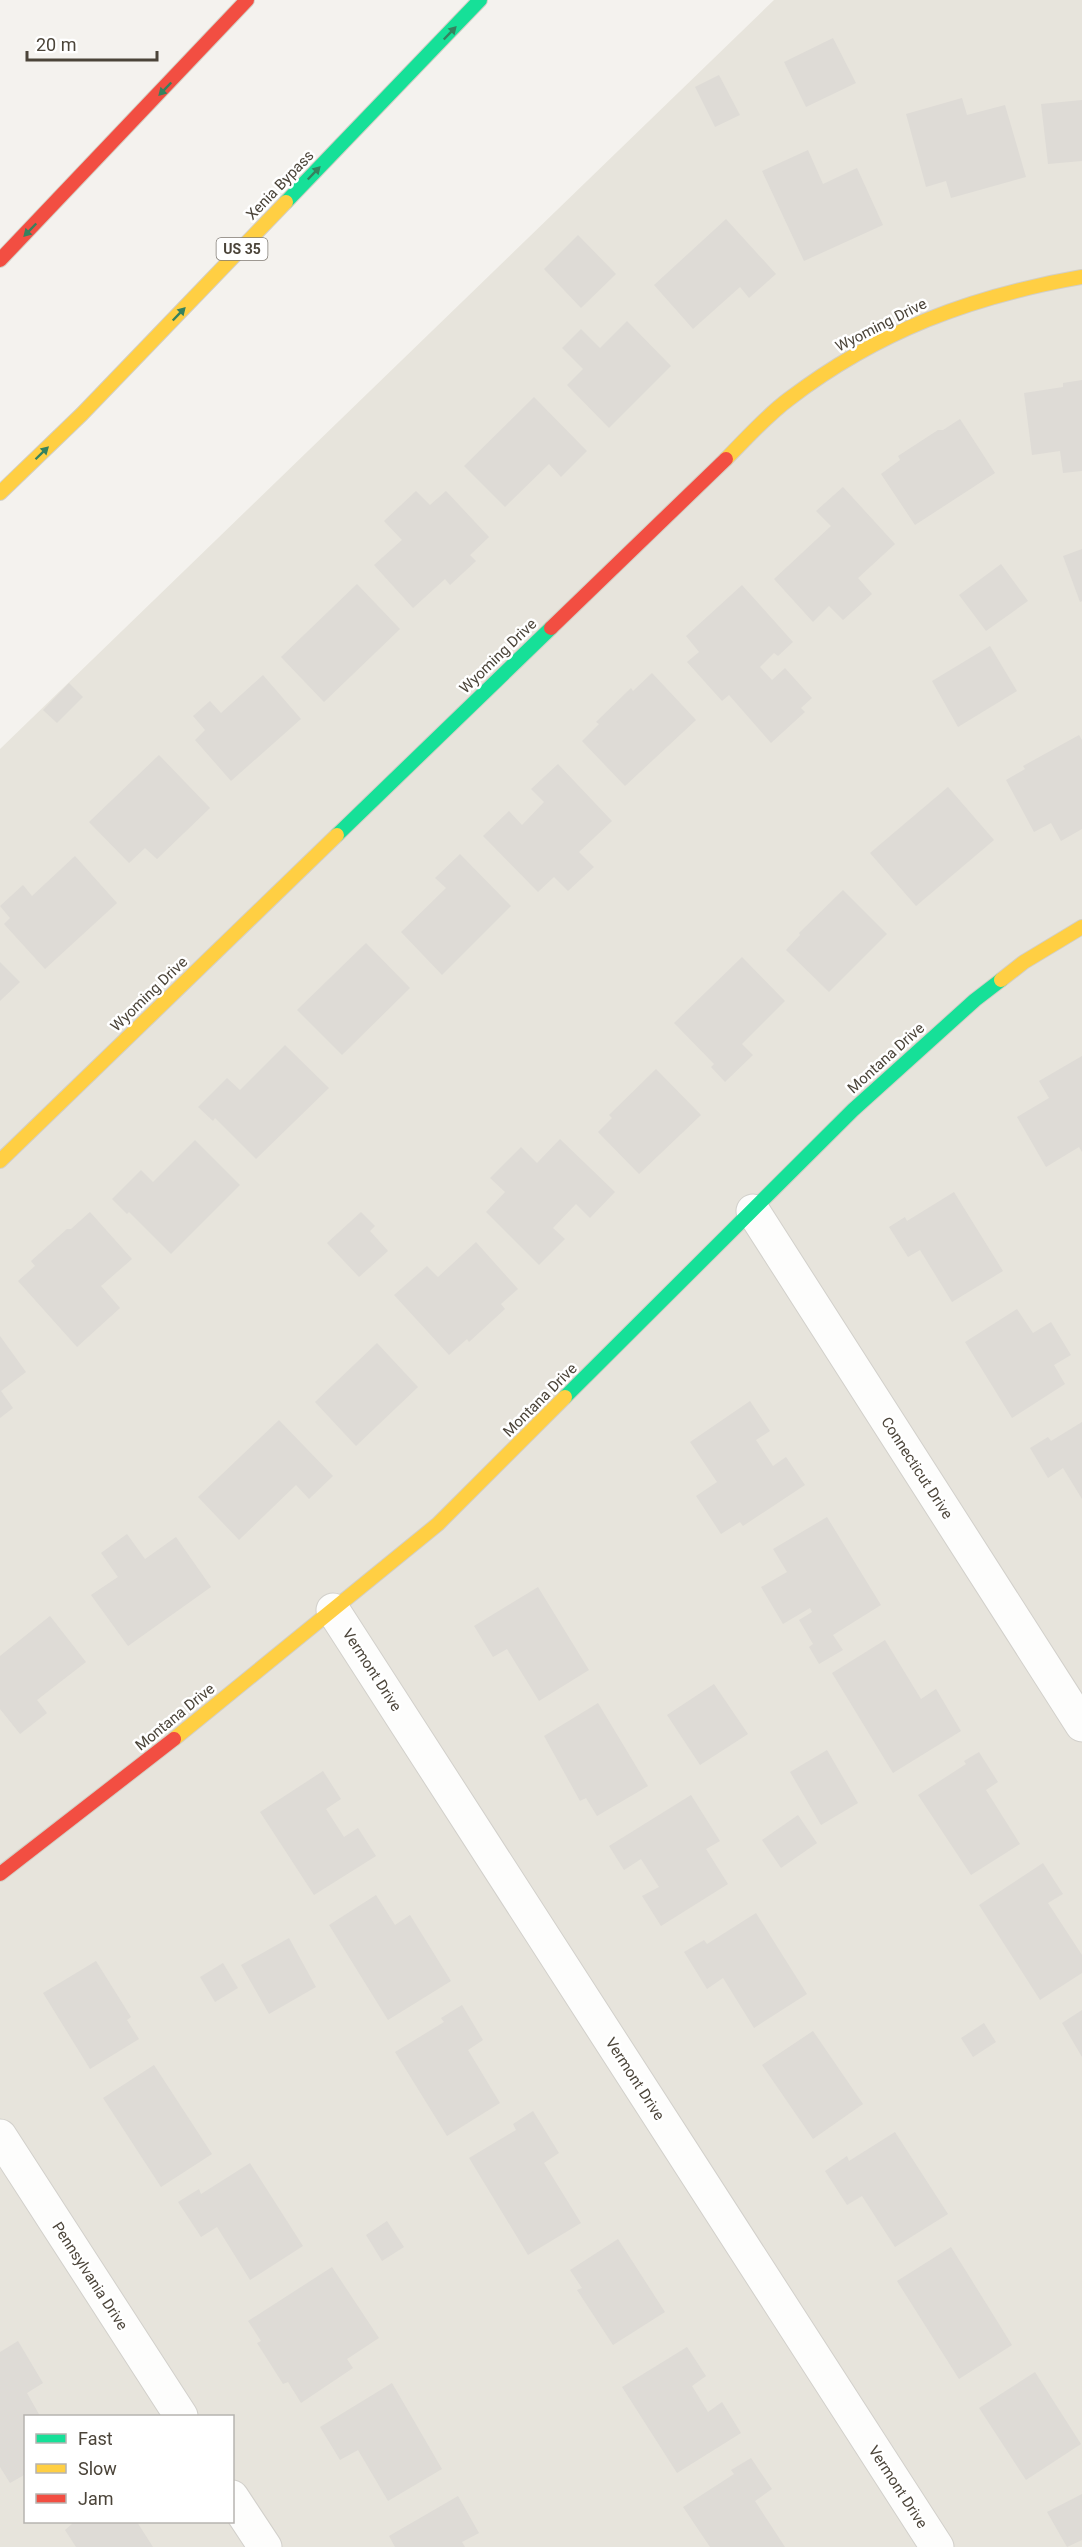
<svg xmlns="http://www.w3.org/2000/svg" width="1082" height="2547" font-family="Roboto,sans-serif">
<style>
.residential{fill:#e7e4dc;fill-rule:evenodd}
.building{fill:#dedbd6}
.lines{fill:none;stroke-linecap:round;stroke-linejoin:round}
.street-casing{stroke:#d2d0cb;stroke-width:35}
.fast-casing{stroke:#d3cfc5;stroke-width:16}
.slow-casing{stroke:#d3cfc5;stroke-width:16}
.jam-casing{stroke:#d3cfc5;stroke-width:16}
.street{stroke:#fdfdfc;stroke-width:33}
.fast{stroke:#16e098;stroke-width:14}
.slow{stroke:#ffcf43;stroke-width:14}
.jam{stroke:#f24e42;stroke-width:14}
.oneway{fill:#36825f}
.labels{text-anchor:middle;dominant-baseline:central;stroke-width:5;stroke-linejoin:round;paint-order:stroke}
.shield{fill:#fff;stroke:#817c74;stroke-width:1.5}
.shield-label{font-size:14px;font-weight:bold;fill:#4b4439}
.street-label{font-size:15px;fill:#4b4439;stroke:#fff}
</style>
<rect width="100%" height="100%" fill="#f4f2ee"/>
<!-- residential -->
<path class="residential" d="M 774,0 L 1082,0 L 1082,2547 L 0,2547 L 0,749 ZM 26,2416 L 232,2416 L 232,2522 L 26,2522 Z"/>
<!-- building -->
<g class="building">
<path d="M 833,38 L 856,83 L 806,107 L 784,62 Z"/>
<path d="M 719,75 L 740,115 L 715,127 L 695,87 Z"/>
<path d="M 962,98 L 967,115 L 1005,105 L 1026,177 L 951,198 L 946,181 L 926,187 L 906,114 Z"/>
<path d="M 1082,100 L 1082,161 L 1048,164 L 1041,104 Z"/>
<path d="M 808,150 L 823,184 L 857,168 L 883,225 L 804,261 L 762,171 Z"/>
<path d="M 726,219 L 776,274 L 749,298 L 740,287 L 693,329 L 654,285 Z"/>
<path d="M 578,235 L 616,274 L 581,308 L 544,269 Z"/>
<path d="M 627,321 L 671,366 L 609,428 L 567,385 L 583,369 L 562,348 L 581,329 L 600,348 Z"/>
<path d="M 1082,380 L 1082,471 L 1063,473 L 1060,451 L 1032,455 L 1024,393 L 1063,387 L 1063,383 Z"/>
<path d="M 534,397 L 587,451 L 561,477 L 549,464 L 505,507 L 464,466 Z"/>
<path d="M 960,419 L 995,473 L 915,525 L 881,474 L 900,460 L 898,456 L 938,430 L 943,430 Z"/>
<path d="M 843,487 L 895,544 L 858,578 L 872,594 L 843,620 L 829,606 L 813,622 L 774,579 L 831,526 L 816,511 Z"/>
<path d="M 416,491 L 430,505 L 446,491 L 489,537 L 470,555 L 476,561 L 450,585 L 445,579 L 413,608 L 374,565 L 402,540 L 384,521 Z"/>
<path d="M 1082,549 L 1082,601 L 1080,602 L 1063,556 Z"/>
<path d="M 1001,564 L 1028,601 L 986,631 L 959,595 Z"/>
<path d="M 357,584 L 400,629 L 324,702 L 281,657 Z"/>
<path d="M 742,585 L 793,642 L 778,656 L 774,653 L 760,667 L 772,680 L 785,668 L 812,698 L 801,708 L 805,712 L 771,743 L 729,695 L 722,701 L 687,662 L 699,652 L 686,636 Z"/>
<path d="M 990,646 L 1017,691 L 958,727 L 932,681 Z"/>
<path d="M 652,673 L 696,720 L 625,786 L 582,741 L 599,724 L 596,722 L 631,688 L 633,691 Z"/>
<path d="M 263,675 L 301,719 L 231,781 L 195,740 L 205,730 L 193,716 L 210,701 L 221,713 Z"/>
<path d="M 69,683 L 83,697 L 57,723 L 43,710 Z"/>
<path d="M 1079,735 L 1082,740 L 1082,829 L 1061,841 L 1051,823 L 1034,832 L 1006,780 L 1025,769 L 1023,766 Z"/>
<path d="M 159,755 L 210,808 L 157,859 L 145,848 L 129,863 L 89,822 Z"/>
<path d="M 558,764 L 612,821 L 579,852 L 594,867 L 568,891 L 554,877 L 538,892 L 483,836 L 509,811 L 522,825 L 544,802 L 531,789 Z"/>
<path d="M 948,787 L 994,840 L 916,906 L 870,853 Z"/>
<path d="M 460,854 L 511,906 L 442,975 L 401,932 L 446,888 L 435,878 Z"/>
<path d="M 75,856 L 117,903 L 45,969 L 4,924 L 10,918 L 0,906 L 23,885 L 32,896 Z"/>
<path d="M 843,890 L 887,934 L 829,992 L 786,950 L 800,935 L 799,933 Z"/>
<path d="M 366,943 L 410,988 L 342,1055 L 297,1010 Z"/>
<path d="M 742,957 L 785,1001 L 742,1044 L 753,1055 L 725,1082 L 711,1067 L 714,1064 L 674,1023 Z"/>
<path d="M 0,962 L 20,982 L 0,1001 Z"/>
<path d="M 285,1045 L 329,1088 L 256,1159 L 215,1118 L 213,1121 L 198,1107 L 227,1078 L 240,1090 Z"/>
<path d="M 1082,1056 L 1082,1152 L 1079,1147 L 1046,1167 L 1017,1117 L 1049,1098 L 1039,1081 Z"/>
<path d="M 656,1069 L 701,1115 L 639,1174 L 598,1132 L 612,1118 L 609,1115 Z"/>
<path d="M 560,1139 L 615,1192 L 590,1218 L 576,1204 L 553,1228 L 565,1239 L 539,1265 L 486,1212 L 505,1192 L 490,1178 L 521,1147 L 537,1163 Z"/>
<path d="M 195,1140 L 240,1185 L 171,1254 L 129,1212 L 127,1214 L 112,1199 L 141,1170 L 153,1182 Z"/>
<path d="M 954,1192 L 1003,1271 L 952,1302 L 920,1250 L 908,1257 L 889,1227 L 905,1217 L 907,1221 Z"/>
<path d="M 90,1212 L 132,1259 L 101,1286 L 120,1308 L 77,1347 L 18,1281 L 35,1266 L 31,1261 L 67,1229 L 71,1229 Z"/>
<path d="M 361,1212 L 375,1226 L 370,1231 L 388,1251 L 359,1277 L 327,1243 Z"/>
<path d="M 476,1242 L 518,1289 L 501,1304 L 505,1309 L 469,1342 L 467,1339 L 449,1355 L 394,1295 L 427,1266 L 438,1277 Z"/>
<path d="M 1017,1309 L 1033,1333 L 1051,1322 L 1071,1355 L 1054,1365 L 1065,1384 L 1012,1418 L 965,1342 Z"/>
<path d="M 0,1336 L 26,1372 L 1,1391 L 13,1408 L 0,1418 Z"/>
<path d="M 377,1343 L 418,1387 L 356,1446 L 315,1402 Z"/>
<path d="M 750,1401 L 770,1431 L 756,1440 L 773,1466 L 786,1457 L 805,1485 L 743,1526 L 740,1522 L 721,1534 L 696,1496 L 717,1482 L 690,1442 Z"/>
<path d="M 279,1420 L 333,1476 L 309,1499 L 296,1485 L 239,1540 L 198,1497 Z"/>
<path d="M 1082,1422 L 1082,1499 L 1063,1468 L 1048,1478 L 1030,1448 L 1048,1437 L 1051,1441 Z"/>
<path d="M 827,1517 L 881,1605 L 833,1635 L 843,1650 L 819,1664 L 809,1647 L 813,1644 L 799,1620 L 812,1612 L 810,1608 L 783,1624 L 761,1587 L 787,1572 L 773,1549 Z"/>
<path d="M 127,1534 L 145,1559 L 176,1537 L 211,1587 L 128,1646 L 91,1595 L 118,1577 L 101,1553 Z"/>
<path d="M 538,1587 L 589,1670 L 539,1701 L 507,1649 L 493,1657 L 474,1626 Z"/>
<path d="M 50,1616 L 86,1662 L 37,1700 L 47,1713 L 20,1734 L 0,1709 L 0,1656 Z"/>
<path d="M 885,1640 L 921,1699 L 936,1689 L 961,1731 L 893,1773 L 832,1673 Z"/>
<path d="M 714,1684 L 748,1734 L 700,1765 L 667,1715 Z"/>
<path d="M 598,1703 L 648,1786 L 597,1816 L 586,1798 L 580,1801 L 544,1736 Z"/>
<path d="M 827,1750 L 858,1803 L 821,1825 L 790,1772 Z"/>
<path d="M 979,1752 L 998,1782 L 986,1790 L 1020,1844 L 971,1875 L 918,1795 L 966,1764 L 964,1761 Z"/>
<path d="M 323,1771 L 341,1799 L 326,1809 L 344,1837 L 358,1828 L 376,1856 L 314,1895 L 260,1812 Z"/>
<path d="M 691,1795 L 720,1841 L 706,1849 L 728,1884 L 661,1926 L 642,1896 L 659,1887 L 641,1859 L 624,1870 L 609,1846 Z"/>
<path d="M 798,1815 L 817,1843 L 781,1868 L 762,1840 Z"/>
<path d="M 1043,1863 L 1063,1894 L 1048,1903 L 1082,1955 L 1082,1973 L 1040,2000 L 979,1905 Z"/>
<path d="M 376,1895 L 395,1925 L 410,1915 L 451,1981 L 388,2020 L 329,1925 Z"/>
<path d="M 756,1913 L 807,1994 L 754,2028 L 723,1978 L 707,1989 L 684,1952 L 704,1940 L 707,1944 Z"/>
<path d="M 289,1938 L 316,1987 L 269,2014 L 241,1965 Z"/>
<path d="M 96,1961 L 131,2017 L 127,2020 L 139,2039 L 90,2069 L 43,1993 Z"/>
<path d="M 223,1963 L 238,1988 L 215,2002 L 200,1977 Z"/>
<path d="M 462,2005 L 483,2040 L 468,2050 L 500,2103 L 447,2136 L 395,2052 L 444,2022 L 441,2018 Z"/>
<path d="M 1082,2010 L 1082,2057 L 1062,2023 Z"/>
<path d="M 984,2023 L 996,2042 L 973,2057 L 961,2038 Z"/>
<path d="M 813,2031 L 863,2104 L 813,2139 L 762,2065 Z"/>
<path d="M 154,2065 L 212,2154 L 161,2187 L 103,2098 Z"/>
<path d="M 533,2111 L 559,2153 L 544,2163 L 581,2223 L 528,2255 L 469,2158 L 516,2130 L 513,2124 Z"/>
<path d="M 895,2132 L 948,2214 L 895,2247 L 862,2196 L 847,2205 L 825,2171 L 847,2156 L 849,2161 Z"/>
<path d="M 250,2163 L 303,2246 L 250,2280 L 217,2227 L 201,2237 L 178,2202 L 199,2189 L 201,2194 Z"/>
<path d="M 387,2221 L 404,2247 L 382,2261 L 366,2235 Z"/>
<path d="M 618,2239 L 665,2312 L 613,2345 L 577,2290 L 582,2288 L 570,2270 Z"/>
<path d="M 951,2247 L 1012,2345 L 959,2379 L 897,2281 Z"/>
<path d="M 332,2267 L 379,2338 L 347,2359 L 353,2368 L 301,2403 L 288,2382 L 283,2384 L 257,2343 L 261,2341 L 248,2321 Z"/>
<path d="M 18,2341 L 43,2383 L 27,2393 L 40,2416 L 26,2416 L 26,2474 L 10,2483 L 0,2467 L 0,2352 Z"/>
<path d="M 687,2347 L 706,2376 L 692,2386 L 708,2412 L 722,2402 L 741,2433 L 677,2473 L 622,2387 Z"/>
<path d="M 1035,2372 L 1081,2444 L 1026,2480 L 979,2408 Z"/>
<path d="M 392,2383 L 442,2469 L 388,2501 L 358,2450 L 340,2460 L 320,2427 Z"/>
<path d="M 751,2458 L 772,2489 L 755,2501 L 785,2547 L 710,2547 L 683,2507 L 734,2474 L 731,2470 Z"/>
<path d="M 1082,2494 L 1082,2540 L 1067,2547 L 1047,2512 Z"/>
<path d="M 458,2496 L 479,2533 L 462,2542 L 465,2547 L 395,2547 L 389,2536 Z"/>
<path d="M 70,2522 L 137,2522 L 153,2547 L 76,2547 L 65,2530 L 72,2524 Z"/>
</g>
<g class="lines">
<!-- street casing -->
<g class="street-casing">
<g id="street">
<path d="M 753,1211 L 1082,1725"/>
<path d="M 333,1610 L 937,2547"/>
<path d="M 0,2136 L 181,2416"/>
<path d="M 232,2497 L 265,2547"/>
</g>
</g>
<!-- fast casing -->
<g class="fast-casing">
<g id="fast">
<path d="M 286,202 L 480,0"/>
<path d="M 337,835 L 551,628"/>
<path d="M 565,1397 L 853,1110 L 975,1000 L 1001,980"/>
</g>
</g>
<!-- slow casing -->
<g class="slow-casing">
<g id="slow">
<path d="M 726,459 C 746,439 766,416 789,399 C 878,331 972,296 1082,277"/>
<path d="M 0,493 L 82,414 L 286,202"/>
<path d="M 1001,980 L 1024,962 L 1082,927"/>
<path d="M 0,1161 L 337,835"/>
<path d="M 174,1739 L 438,1524 L 565,1397"/>
</g>
</g>
<!-- jam casing -->
<g class="jam-casing">
<g id="jam">
<path d="M 0,260 L 247,0"/>
<path d="M 551,628 L 726,459"/>
<path d="M 0,1874 L 174,1739"/>
</g>
</g>
<!-- street -->
<use href="#street" class="street"/>
<!-- fast -->
<use href="#fast" class="fast"/>
<!-- slow -->
<use href="#slow" class="slow"/>
<!-- jam -->
<use href="#jam" class="jam"/>
</g>
<!-- one-way arrows -->
<defs><path id="oneway-solid" d="M-6-.8H1V-3.2L6.5 0L1 3.2V.8H-6Z" transform="scale(1.5)"/></defs>
<g class="oneway">
<use href="#oneway-solid" transform="translate(450 33) rotate(-46)"/>
<use href="#oneway-solid" transform="translate(165 89) rotate(134)"/>
<use href="#oneway-solid" transform="translate(314 173) rotate(-46)"/>
<use href="#oneway-solid" transform="translate(30 230) rotate(134)"/>
<use href="#oneway-solid" transform="translate(179 314) rotate(-46)"/>
<use href="#oneway-solid" transform="translate(42 453) rotate(-44)"/>
</g>
<g class="labels">
<!-- shield labels -->
<rect class="shield" x="216.5" y="238" width="51" height="22" rx="4.5"/>
<g class="shield-label">
<text x="242" y="249">US 35</text>
</g>
<!-- street labels -->
<g class="street-label">
<text transform="translate(280 185) rotate(-46)">Xenia Bypass</text>
<text transform="translate(881 325) rotate(-27)">Wyoming Drive</text>
<text transform="translate(498 656) rotate(-44)">Wyoming Drive</text>
<text transform="translate(149 994) rotate(-44)">Wyoming Drive</text>
<text transform="translate(886 1058) rotate(-42)">Montana Drive</text>
<text transform="translate(540 1400) rotate(-45)">Montana Drive</text>
<text transform="translate(917 1468) rotate(57)">Connecticut Drive</text>
<text transform="translate(372 1670) rotate(57)">Vermont Drive</text>
<text transform="translate(175 1717) rotate(-39)">Montana Drive</text>
<text transform="translate(635 2079) rotate(57)">Vermont Drive</text>
<text transform="translate(90 2276) rotate(57)">Pennsylvania Drive</text>
<text transform="translate(898 2487) rotate(57)">Vermont Drive</text>
</g>
</g>
<!-- legend -->
<rect x="24" y="2415" width="210" height="108" fill="#ffffff" stroke="#b7b4b0" stroke-width="1.5"/>
<rect x="36" y="2434" width="30" height="9" fill="#16e098" stroke="#b7b4b0" stroke-width="1.5"/>
<text x="78" y="2445" font-size="18" fill="#4b4439">Fast</text>
<rect x="36" y="2464" width="30" height="9" fill="#ffcf43" stroke="#b7b4b0" stroke-width="1.5"/>
<text x="78" y="2475" font-size="18" fill="#4b4439">Slow</text>
<rect x="36" y="2494" width="30" height="9" fill="#f24e42" stroke="#b7b4b0" stroke-width="1.5"/>
<text x="78" y="2505" font-size="18" fill="#4b4439">Jam</text>
<!-- scale -->
<path d="M27 51v9h130v-9" fill="none" stroke="#4b4439" stroke-width="3"/>
<text x="36" y="51" font-size="18" fill="#4b4439" stroke="#ffffff" stroke-width="4.5" paint-order="stroke">20 m</text>
</svg>
